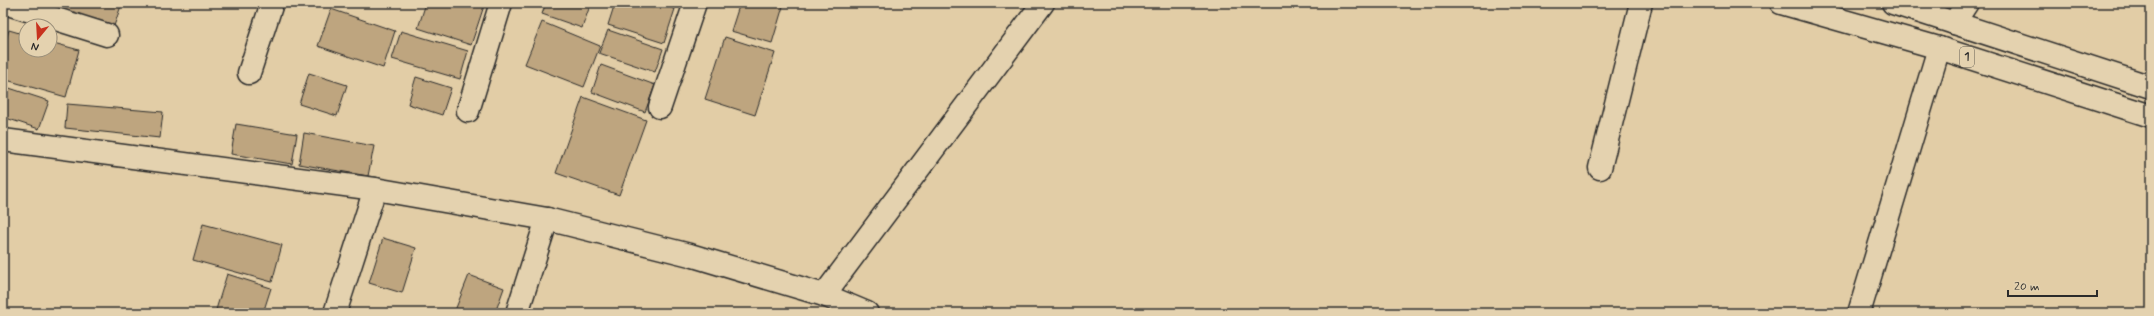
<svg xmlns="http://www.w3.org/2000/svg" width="2154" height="316" font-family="Mynerve,sans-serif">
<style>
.building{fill:#bea57f;stroke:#2b2b2b}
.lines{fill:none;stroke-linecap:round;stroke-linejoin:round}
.minor-casing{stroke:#2b2b2b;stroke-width:25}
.trunk-casing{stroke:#2b2b2b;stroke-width:25}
.minor{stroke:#e4d2af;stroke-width:22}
.trunk{stroke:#e4d2af;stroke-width:22}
.labels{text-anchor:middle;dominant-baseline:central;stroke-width:3;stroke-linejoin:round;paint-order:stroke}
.shield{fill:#e4d2af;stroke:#625d53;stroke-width:1}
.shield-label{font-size:12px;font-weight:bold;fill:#2b2b2b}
</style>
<rect width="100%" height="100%" fill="#e2cda6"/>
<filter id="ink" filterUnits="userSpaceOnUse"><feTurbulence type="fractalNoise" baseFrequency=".025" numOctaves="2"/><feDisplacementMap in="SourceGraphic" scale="8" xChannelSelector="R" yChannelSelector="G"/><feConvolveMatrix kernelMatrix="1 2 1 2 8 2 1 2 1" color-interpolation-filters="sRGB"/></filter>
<g filter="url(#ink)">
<!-- building -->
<g class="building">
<path d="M 45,3 L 122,3 L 114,26 Z"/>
<path d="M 426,3 L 485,3 L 471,45 L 418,28 Z"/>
<path d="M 546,3 L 591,3 L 582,28 L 542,14 Z"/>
<path d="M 615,3 L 657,3 L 675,9 L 664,43 L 608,25 Z"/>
<path d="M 740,3 L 784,3 L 772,43 L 731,31 Z"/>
<path d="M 331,9 L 395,31 L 383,68 L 318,46 Z"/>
<path d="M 542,22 L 600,46 L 584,87 L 525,64 Z"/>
<path d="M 9,30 L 26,35 L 26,50 L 50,50 L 50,42 L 79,50 L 66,97 L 3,79 L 3,50 Z"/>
<path d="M 608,30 L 663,49 L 655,72 L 599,53 Z"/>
<path d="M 401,31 L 468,51 L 460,79 L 392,59 Z"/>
<path d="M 725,37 L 775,53 L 755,115 L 705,99 Z"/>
<path d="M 601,65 L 655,85 L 645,112 L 592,92 Z"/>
<path d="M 309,73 L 347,85 L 337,116 L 299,104 Z"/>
<path d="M 416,77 L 451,88 L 442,115 L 408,104 Z"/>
<path d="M 3,86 L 49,101 L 39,129 L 3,117 Z"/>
<path d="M 583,97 L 646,120 L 619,195 L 556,173 Z"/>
<path d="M 67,104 L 163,112 L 160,138 L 65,128 Z"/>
<path d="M 236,124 L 297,134 L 292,164 L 231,154 Z"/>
<path d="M 304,133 L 374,146 L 368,176 L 299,164 Z"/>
<path d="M 203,224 L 282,245 L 272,282 L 193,260 Z"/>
<path d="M 383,238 L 416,248 L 402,293 L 369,283 Z"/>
<path d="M 227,274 L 271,288 L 263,313 L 215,313 Z"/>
<path d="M 469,275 L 504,288 L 495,313 L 454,313 Z"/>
</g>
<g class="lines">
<!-- minor casing -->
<g class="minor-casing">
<g id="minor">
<path d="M 5,3 L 107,35"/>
<path d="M 1954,23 L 1967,3"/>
<path d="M 249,73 L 272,3"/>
<path d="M 660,107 L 695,3"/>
<path d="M 468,111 L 501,3"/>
<path d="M 3,140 L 375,189 L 547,219 L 690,255 L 824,295 L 1043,3"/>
<path d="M 1600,168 L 1641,3"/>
<path d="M 824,295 L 867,313"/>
<path d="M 335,313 L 375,189"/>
<path d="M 517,313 L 547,219"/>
<path d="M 1859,313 L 1939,48"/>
</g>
</g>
<!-- trunk casing -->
<g class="trunk-casing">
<g id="trunk">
<path d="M 1781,3 L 1939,48 L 2151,116"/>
<path d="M 1893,3 L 2151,87"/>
</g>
</g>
<!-- minor -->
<use href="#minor" class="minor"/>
<!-- trunk -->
<use href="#trunk" class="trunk"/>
</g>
</g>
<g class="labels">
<!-- shield labels -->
<rect class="shield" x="1960" y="47" width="14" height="20" rx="3"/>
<g class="shield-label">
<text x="1967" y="57">1</text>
</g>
</g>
<!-- margin -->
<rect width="2154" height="316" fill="none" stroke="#e4d2af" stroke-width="16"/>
<rect x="8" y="8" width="2138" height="300" fill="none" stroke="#2b2b2b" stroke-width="1.5" filter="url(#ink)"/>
<!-- north arrow -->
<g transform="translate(38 38) rotate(198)"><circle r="19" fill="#e4d2af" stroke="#9a8f7a"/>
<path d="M0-3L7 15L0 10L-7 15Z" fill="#c8321e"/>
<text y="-6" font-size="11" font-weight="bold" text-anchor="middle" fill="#2b2b2b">N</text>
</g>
<!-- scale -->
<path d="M2008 290v6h89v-6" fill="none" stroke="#2b2b2b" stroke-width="2"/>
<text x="2014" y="290" font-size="12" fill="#2b2b2b" stroke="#e4d2af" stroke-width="3" paint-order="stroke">20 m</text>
</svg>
